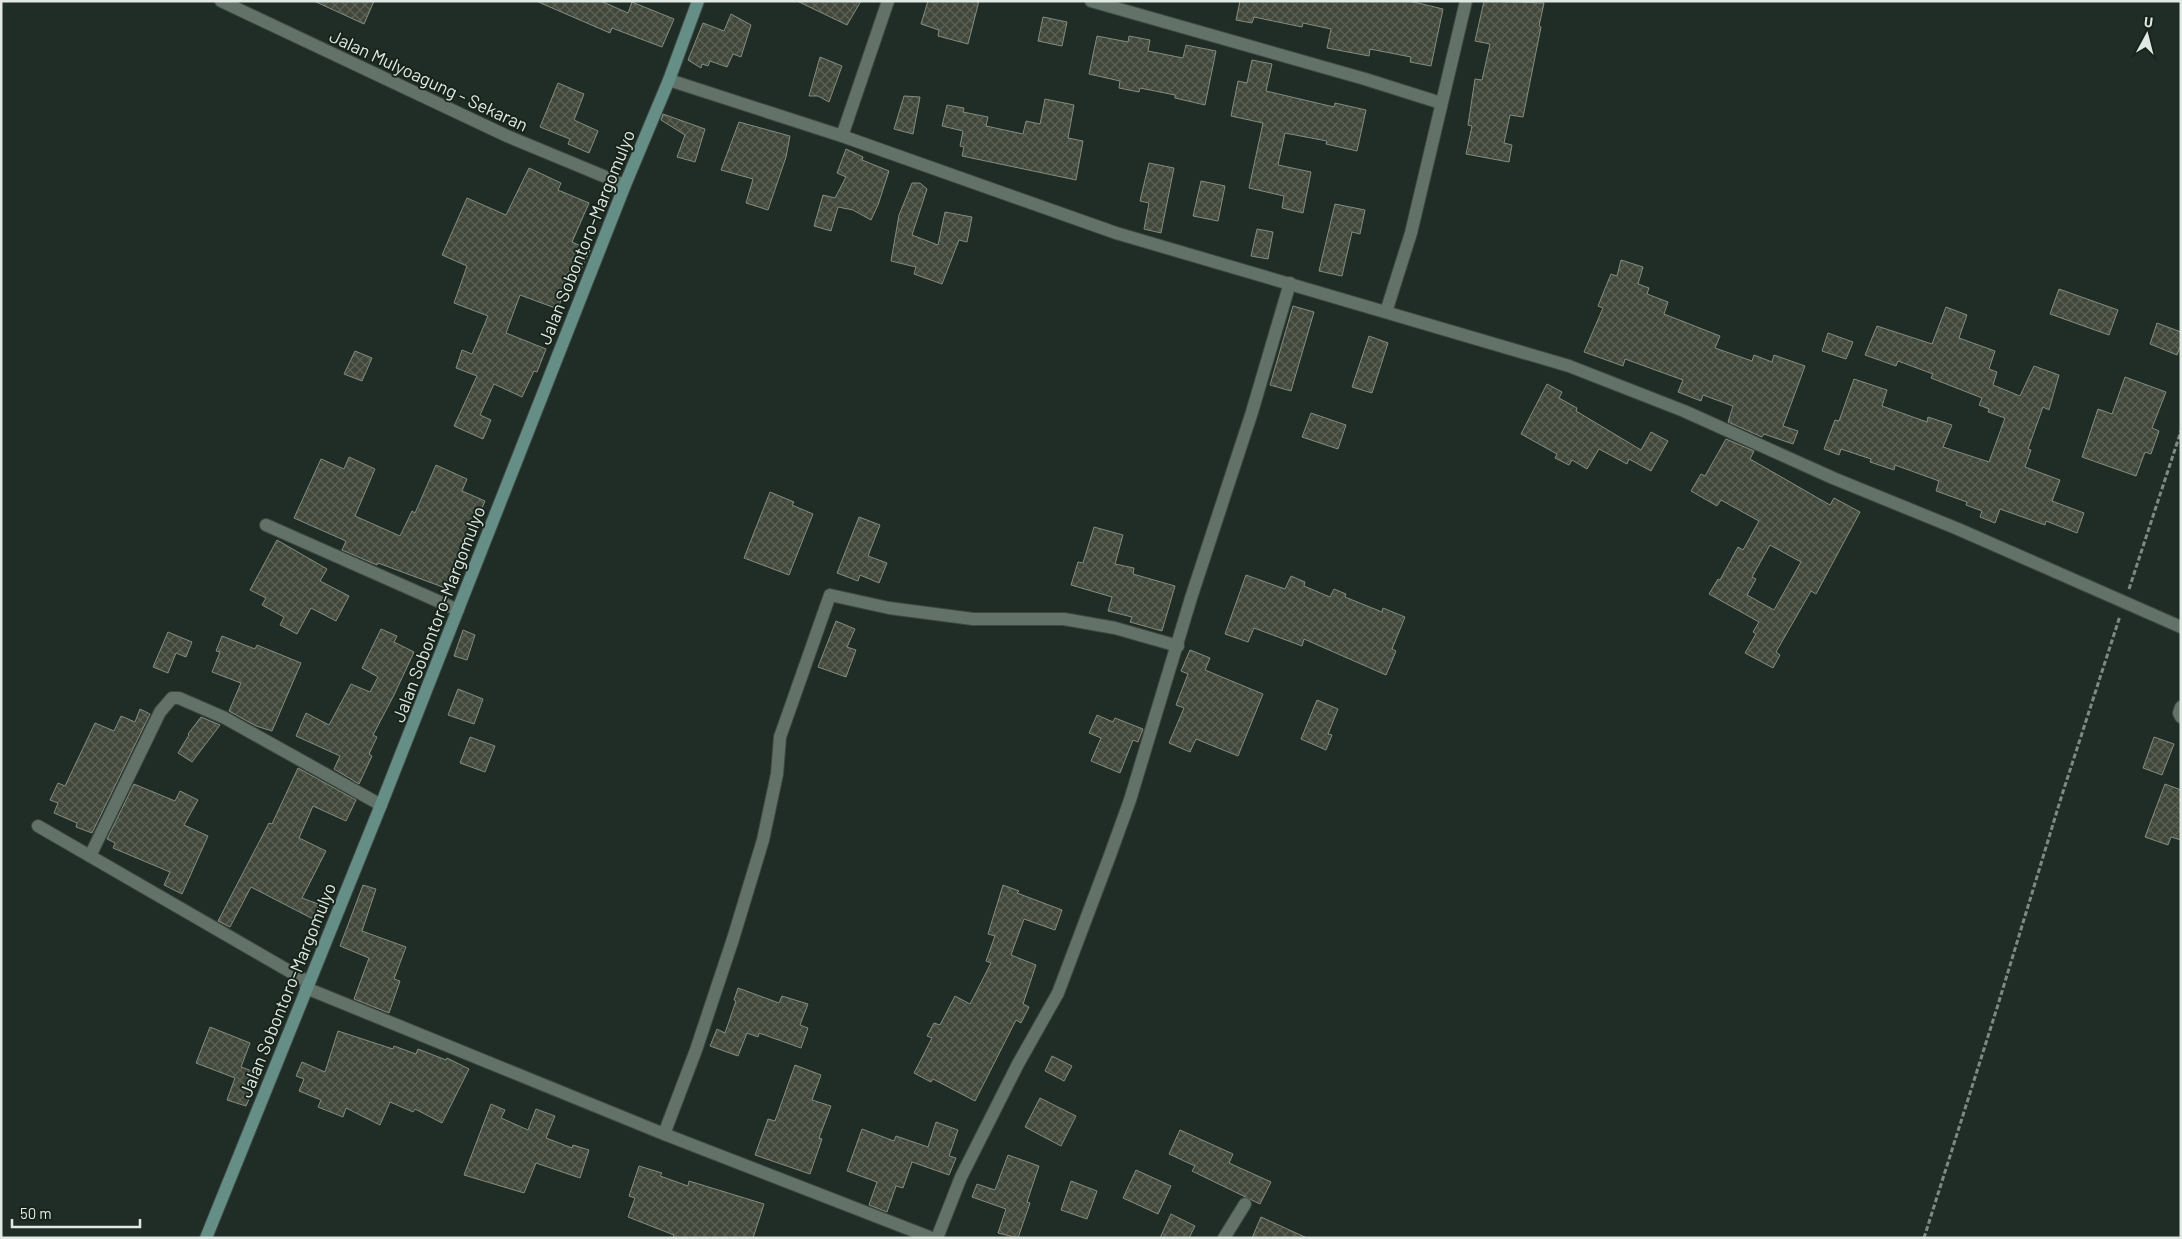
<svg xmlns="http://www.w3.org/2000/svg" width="2182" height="1239" font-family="Barlow,sans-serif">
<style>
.building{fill:url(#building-cross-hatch);stroke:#858c7e;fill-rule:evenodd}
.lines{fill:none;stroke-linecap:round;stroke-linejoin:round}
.street-casing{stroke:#3d4842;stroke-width:14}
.secondary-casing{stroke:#3d4842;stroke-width:14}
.path{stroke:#7e8983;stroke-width:3;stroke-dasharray:5 2.5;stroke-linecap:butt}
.street{stroke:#637269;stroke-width:12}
.secondary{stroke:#658e87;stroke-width:12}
.labels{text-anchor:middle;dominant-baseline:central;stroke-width:4;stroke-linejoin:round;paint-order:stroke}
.street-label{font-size:18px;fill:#e0e9e3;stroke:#17241c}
</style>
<defs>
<pattern id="building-cross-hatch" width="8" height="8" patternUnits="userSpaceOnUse" patternTransform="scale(1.25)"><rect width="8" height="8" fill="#41473a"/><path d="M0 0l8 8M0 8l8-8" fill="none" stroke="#5c6256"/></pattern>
</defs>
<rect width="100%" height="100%" fill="#202d26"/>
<!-- building -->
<g class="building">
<path d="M 314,1 L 374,1 L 364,24 Z"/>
<path d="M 536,1 L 601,1 L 628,13 L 632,2 L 674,19 L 662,47 L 612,28 L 610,33 Z"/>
<path d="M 797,1 L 861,1 L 847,25 Z"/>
<path d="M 928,1 L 979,1 L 968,44 L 938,36 L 939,30 L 921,24 Z"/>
<path d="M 1240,1 L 1410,1 L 1443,9 L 1431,66 L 1410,62 L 1411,57 L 1370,49 L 1369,56 L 1327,48 L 1331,29 L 1303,23 L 1302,27 L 1254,17 L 1252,23 L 1236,20 Z"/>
<path d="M 1484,1 L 1544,3 L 1539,26 L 1541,27 L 1523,117 L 1510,115 L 1504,143 L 1512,145 L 1509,162 L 1466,154 L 1472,126 L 1468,125 L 1475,79 L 1482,80 L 1490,44 L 1475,41 Z"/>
<path d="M 731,14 L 751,25 L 741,57 L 733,54 L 727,67 L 710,61 L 708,66 L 702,64 L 701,68 L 688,60 L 703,23 L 724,31 Z"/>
<path d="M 1043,17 L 1067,22 L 1062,46 L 1038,41 Z"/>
<path d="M 1097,36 L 1128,42 L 1129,36 L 1150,40 L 1148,51 L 1183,58 L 1186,45 L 1216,51 L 1205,105 L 1175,98 L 1175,95 L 1140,88 L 1139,92 L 1119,88 L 1120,81 L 1089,74 Z"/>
<path d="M 820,57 L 842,66 L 829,102 L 818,96 L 809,96 Z"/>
<path d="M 1252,60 L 1272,64 L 1266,91 L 1334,107 L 1335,103 L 1366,110 L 1357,151 L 1326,144 L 1327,141 L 1285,133 L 1278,165 L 1311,172 L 1303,213 L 1282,208 L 1284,196 L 1249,188 L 1263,123 L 1231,116 L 1238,81 L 1247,83 Z"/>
<path d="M 558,83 L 584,94 L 574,120 L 598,131 L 589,153 L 568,144 L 570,139 L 540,127 Z"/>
<path d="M 904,96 L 920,97 L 913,134 L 894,129 Z"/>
<path d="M 1045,99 L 1074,105 L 1068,138 L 1083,141 L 1076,180 L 962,156 L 964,147 L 960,146 L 963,131 L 942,126 L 947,105 L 964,108 L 963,112 L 988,117 L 986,126 L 1023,134 L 1026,121 L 1040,124 Z"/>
<path d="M 663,114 L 705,129 L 695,162 L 677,157 L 685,135 L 661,120 Z"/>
<path d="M 739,122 L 790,136 L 786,157 L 768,210 L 746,203 L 753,179 L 721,170 Z"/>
<path d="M 846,149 L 863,157 L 862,160 L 889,171 L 878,205 L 871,220 L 853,210 L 838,207 L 831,231 L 814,226 L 823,195 L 835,198 L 846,177 L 837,173 Z"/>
<path d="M 1149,163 L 1174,168 L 1161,233 L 1144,229 L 1149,203 L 1140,201 Z"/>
<path d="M 529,168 L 561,183 L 558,190 L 589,203 L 572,242 L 590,250 L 566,302 L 561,300 L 558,309 L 520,295 L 506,333 L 546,349 L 537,372 L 534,371 L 522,397 L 494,384 L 480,415 L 491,420 L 483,439 L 454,426 L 477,376 L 456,368 L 462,350 L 472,354 L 488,316 L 454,303 L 467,266 L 442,255 L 467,198 L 506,215 Z"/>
<path d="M 1201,181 L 1225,186 L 1218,221 L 1193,216 Z"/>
<path d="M 912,183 L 920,183 L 927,189 L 912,235 L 938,245 L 945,212 L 972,217 L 967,242 L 959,240 L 942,284 L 914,274 L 916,267 L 891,261 L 899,215 Z"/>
<path d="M 1335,204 L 1365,210 L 1360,234 L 1352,232 L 1342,276 L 1319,271 Z"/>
<path d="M 1257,229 L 1273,232 L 1268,259 L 1251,256 Z"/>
<path d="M 1621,260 L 1643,267 L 1638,284 L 1649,288 L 1647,294 L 1668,302 L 1664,314 L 1720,336 L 1715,348 L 1752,361 L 1754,355 L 1772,362 L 1774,355 L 1805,366 L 1783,426 L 1798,431 L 1793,444 L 1764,434 L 1762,437 L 1728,422 L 1733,406 L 1703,395 L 1701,401 L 1678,392 L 1683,380 L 1625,359 L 1623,366 L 1584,352 L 1603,308 L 1598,306 L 1604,291 L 1611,274 L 1617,276 Z"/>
<path d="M 2059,289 L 2118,310 L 2109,335 L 2050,314 Z"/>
<path d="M 1293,306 L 1314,312 L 1291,391 L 1270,385 Z"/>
<path d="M 1946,307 L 1967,315 L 1959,338 L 1995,351 L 1989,369 L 1997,372 L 1993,385 L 2020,396 L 2034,366 L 2059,375 L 2049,410 L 2043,407 L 2028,449 L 2031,450 L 2025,467 L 2060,480 L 2052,501 L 2084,513 L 2077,533 L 2046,521 L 2045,525 L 2000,509 L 1995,523 L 1980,517 L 1982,511 L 1966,505 L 1967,502 L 1936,491 L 1939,481 L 1895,465 L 1894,470 L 1870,462 L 1871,459 L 1841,449 L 1839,455 L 1824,449 L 1835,420 L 1839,421 L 1854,379 L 1887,390 L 1882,406 L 1927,422 L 1928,417 L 1952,425 L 1943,447 L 1989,462 L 2005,418 L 1988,412 L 1989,409 L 1979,405 L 1982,398 L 1931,378 L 1933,374 L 1898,361 L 1896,366 L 1865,355 L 1877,326 L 1932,344 Z"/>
<path d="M 2157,323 L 2181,332 L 2181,345 L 2177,355 L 2150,344 Z"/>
<path d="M 1828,333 L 1853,342 L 1846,359 L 1822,351 Z"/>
<path d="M 1369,336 L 1388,343 L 1372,393 L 1352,387 Z"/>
<path d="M 355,351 L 372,358 L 362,381 L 344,374 Z"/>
<path d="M 2125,377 L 2166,392 L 2152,428 L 2159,431 L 2151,454 L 2145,452 L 2136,476 L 2082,457 L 2098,409 L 2112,414 Z"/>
<path d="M 1547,384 L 1562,392 L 1559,398 L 1577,408 L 1576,411 L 1641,450 L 1651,432 L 1668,441 L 1651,471 L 1629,459 L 1627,464 L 1599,449 L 1587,469 L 1572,460 L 1569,465 L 1555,458 L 1557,454 L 1521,434 Z"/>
<path d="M 1311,413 L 1346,425 L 1338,449 L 1302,437 Z"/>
<path d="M 1726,439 L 1754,451 L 1750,459 L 1830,505 L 1834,498 L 1860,512 L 1816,594 L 1811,591 L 1776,652 L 1780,655 L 1773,668 L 1745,653 L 1756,634 L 1753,632 L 1759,622 L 1709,594 L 1718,579 L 1720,580 L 1738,547 L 1743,550 L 1759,521 L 1721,500 L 1717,506 L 1691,491 L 1701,474 L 1705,476 ZM 1770,545 L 1801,562 L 1774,610 L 1747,595 L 1756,579 L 1752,577 Z"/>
<path d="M 349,457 L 375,469 L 355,516 L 400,536 L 412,511 L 415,513 L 436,465 L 467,479 L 462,491 L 485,501 L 448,589 L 378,563 L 377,565 L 342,550 L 346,541 L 294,518 L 321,459 L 344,469 Z"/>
<path d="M 770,492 L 794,502 L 792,505 L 813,514 L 789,575 L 744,558 Z"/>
<path d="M 859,517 L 880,525 L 868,556 L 887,563 L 879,583 L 860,575 L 858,581 L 837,573 Z"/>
<path d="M 1094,527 L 1123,535 L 1115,564 L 1134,568 L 1133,574 L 1175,586 L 1162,631 L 1130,622 L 1132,617 L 1108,611 L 1112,597 L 1071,585 L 1078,562 L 1083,563 Z"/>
<path d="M 277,540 L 327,569 L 320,581 L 349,596 L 336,621 L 311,608 L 297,634 L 280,625 L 284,617 L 262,605 L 266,598 L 250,590 Z"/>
<path d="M 1246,575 L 1285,589 L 1291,576 L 1305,582 L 1304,586 L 1330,597 L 1334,589 L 1346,594 L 1345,597 L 1382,612 L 1383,608 L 1405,617 L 1392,649 L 1396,651 L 1386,675 L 1304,639 L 1302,646 L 1254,628 L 1248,642 L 1225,634 Z"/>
<path d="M 836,621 L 855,629 L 847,647 L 856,650 L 846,677 L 818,667 Z"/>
<path d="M 381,629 L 397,636 L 394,642 L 414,652 L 394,695 L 373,735 L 377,737 L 369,754 L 372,756 L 359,784 L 334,769 L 340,756 L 296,736 L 306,713 L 329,725 L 351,684 L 370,692 L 378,677 L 362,668 Z"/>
<path d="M 463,630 L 475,635 L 467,660 L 454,656 Z"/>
<path d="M 168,632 L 192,642 L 186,657 L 176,653 L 168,673 L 153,667 Z"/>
<path d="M 222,636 L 255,649 L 257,645 L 301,663 L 272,731 L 256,726 L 229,711 L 241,683 L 212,672 L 220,652 L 216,651 Z"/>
<path d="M 1190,650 L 1210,658 L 1205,670 L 1263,694 L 1238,756 L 1196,739 L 1190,752 L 1169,743 L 1184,708 L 1176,705 L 1188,674 L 1181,671 Z"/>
<path d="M 458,689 L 483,699 L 474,724 L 448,715 Z"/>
<path d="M 1317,700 L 1338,709 L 1328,734 L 1332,735 L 1326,750 L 1301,739 Z"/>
<path d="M 140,709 L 150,714 L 92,833 L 76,827 L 77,823 L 54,813 L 58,803 L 50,800 L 58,783 L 65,786 L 95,723 L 114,731 L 121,716 L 135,722 Z"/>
<path d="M 1097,715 L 1113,722 L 1115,718 L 1143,729 L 1138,742 L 1133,740 L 1120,773 L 1091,761 L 1101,738 L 1089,733 Z"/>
<path d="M 201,717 L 220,725 L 192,762 L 178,753 L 189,735 L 188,734 Z"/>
<path d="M 470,737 L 495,746 L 485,772 L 460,763 Z"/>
<path d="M 2154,737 L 2174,744 L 2162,775 L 2143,768 Z"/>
<path d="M 298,768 L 356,800 L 346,821 L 313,806 L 299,838 L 326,851 L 302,898 L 321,905 L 315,920 L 251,887 L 230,927 L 218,921 L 269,823 L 272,824 Z"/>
<path d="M 134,784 L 175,801 L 180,791 L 198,800 L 184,825 L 208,836 L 182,894 L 164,885 L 170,872 L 113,848 L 115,843 L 107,839 Z"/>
<path d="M 2165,784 L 2181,790 L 2181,840 L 2171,837 L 2168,845 L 2145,837 Z"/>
<path d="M 363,885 L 376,889 L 362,931 L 406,947 L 394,979 L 400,981 L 389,1013 L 354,999 L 369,958 L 340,946 Z"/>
<path d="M 1003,885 L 1019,891 L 1017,893 L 1062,910 L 1055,930 L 1024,919 L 1011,955 L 1036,965 L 1023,1004 L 1029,1007 L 1021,1023 L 1016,1020 L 975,1101 L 933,1079 L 931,1082 L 914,1073 L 932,1038 L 927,1036 L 934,1023 L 940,1025 L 955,996 L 970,1004 L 991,963 L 986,961 L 995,936 L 988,934 Z"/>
<path d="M 738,988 L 779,1003 L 782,996 L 808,1004 L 800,1025 L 808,1028 L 801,1048 L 759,1033 L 758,1037 L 747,1033 L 738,1056 L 710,1046 L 717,1029 L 725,1033 L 736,1001 L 734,1000 Z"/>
<path d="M 210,1027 L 250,1043 L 241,1067 L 260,1074 L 246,1106 L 227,1100 L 235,1078 L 196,1063 Z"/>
<path d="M 338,1031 L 393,1049 L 394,1046 L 416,1054 L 418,1049 L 446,1060 L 447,1058 L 469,1069 L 442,1123 L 415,1109 L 413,1112 L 390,1102 L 380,1125 L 346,1108 L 343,1117 L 318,1107 L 321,1100 L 299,1091 L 304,1079 L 296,1076 L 302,1062 L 325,1072 Z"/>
<path d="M 1052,1056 L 1072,1066 L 1064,1081 L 1045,1071 Z"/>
<path d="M 795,1065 L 821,1075 L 812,1100 L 831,1106 L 819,1138 L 822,1139 L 810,1174 L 755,1155 L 768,1119 L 775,1121 Z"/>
<path d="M 1040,1098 L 1076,1116 L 1061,1146 L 1025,1127 Z"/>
<path d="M 491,1104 L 505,1110 L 501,1118 L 528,1130 L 536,1109 L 555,1116 L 546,1138 L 572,1148 L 573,1145 L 589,1150 L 580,1178 L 536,1163 L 524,1193 L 464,1175 Z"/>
<path d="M 936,1122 L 958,1130 L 949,1156 L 956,1158 L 949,1175 L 912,1162 L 903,1188 L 896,1186 L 887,1212 L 869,1205 L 877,1182 L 847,1171 L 862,1129 L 894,1141 L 896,1136 L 928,1147 Z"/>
<path d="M 1180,1130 L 1233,1154 L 1229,1163 L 1271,1182 L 1260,1204 L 1192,1171 L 1195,1166 L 1169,1154 Z"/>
<path d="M 1008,1155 L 1039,1166 L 1027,1202 L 1030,1203 L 1018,1238 L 998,1233 L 1006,1209 L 972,1197 L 977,1184 L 995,1190 Z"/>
<path d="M 639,1166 L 662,1173 L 660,1176 L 688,1186 L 689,1181 L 764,1204 L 753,1238 L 673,1238 L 674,1235 L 628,1217 L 635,1198 L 629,1196 Z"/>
<path d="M 1136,1170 L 1171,1186 L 1158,1214 L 1123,1198 Z"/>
<path d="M 1071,1181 L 1097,1191 L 1087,1219 L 1061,1210 Z"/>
<path d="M 1171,1214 L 1195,1226 L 1189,1238 L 1160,1238 Z"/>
<path d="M 1261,1217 L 1307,1238 L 1252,1238 Z"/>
</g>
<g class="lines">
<!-- street casing -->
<g class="street-casing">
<g id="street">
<path d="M 221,1 L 507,136 L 625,185"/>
<path d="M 1091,1 L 1365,79 L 1441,103"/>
<path d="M 669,80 L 842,136 L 1116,233 L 1569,366 L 1684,411 L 1833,478 L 1958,529 L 2181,627"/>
<path d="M 842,136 L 888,1"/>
<path d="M 1386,312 L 1411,233 L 1466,1"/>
<path d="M 266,525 L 458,610"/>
<path d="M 2181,707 L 2179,713 L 2181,717"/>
<path d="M 38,826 L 308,982"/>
<path d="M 90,856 L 160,712 L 172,698 L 179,698 L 225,718 L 381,805"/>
<path d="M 306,988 L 664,1134 L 932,1238"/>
<path d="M 664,1134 L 696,1050 L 733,939 L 763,840 L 777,774 L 780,737 L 830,595 L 889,608 L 973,619 L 1064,619 L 1115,628 L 1178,646"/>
<path d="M 937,1238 L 961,1177 L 1018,1064 L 1058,993 L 1109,858 L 1130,800 L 1191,598 L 1252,412 L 1290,283"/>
<path d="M 1224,1238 L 1245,1204"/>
</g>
</g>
<!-- secondary casing -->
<g class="secondary-casing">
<path id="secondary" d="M 206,1238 L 381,805 L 625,185 L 669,80 L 698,1"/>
</g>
<!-- path -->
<g class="path">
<path d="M 2129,589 L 2181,431"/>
<path d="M 1924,1238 L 1997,1008 L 2061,798 L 2120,616"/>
</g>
<!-- street -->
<use href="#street" class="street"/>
<!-- secondary -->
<use href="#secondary" class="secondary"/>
</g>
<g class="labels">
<!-- street labels -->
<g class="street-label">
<text transform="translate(429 80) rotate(25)">Jalan Mulyoagung - Sekaran</text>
<text transform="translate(586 237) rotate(-68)">Jalan Sobontoro-Margomulyo</text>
<text transform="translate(438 614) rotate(-69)">Jalan Sobontoro-Margomulyo</text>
<text transform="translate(287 990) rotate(-68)">Jalan Sobontoro-Margomulyo</text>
</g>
</g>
<!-- border -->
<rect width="2182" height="1239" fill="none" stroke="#e0e9e3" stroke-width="5"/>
<!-- north arrow -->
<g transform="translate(2147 35) rotate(7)" stroke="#17241c" stroke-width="4" paint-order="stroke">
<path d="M0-4L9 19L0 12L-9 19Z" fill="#e0e9e3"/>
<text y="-8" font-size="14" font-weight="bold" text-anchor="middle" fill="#e0e9e3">U</text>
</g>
<!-- scale -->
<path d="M12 1219v8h128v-8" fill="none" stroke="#e0e9e3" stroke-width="2.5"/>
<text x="20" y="1219" font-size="15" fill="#e0e9e3" stroke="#17241c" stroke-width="4" paint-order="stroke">50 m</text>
</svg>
